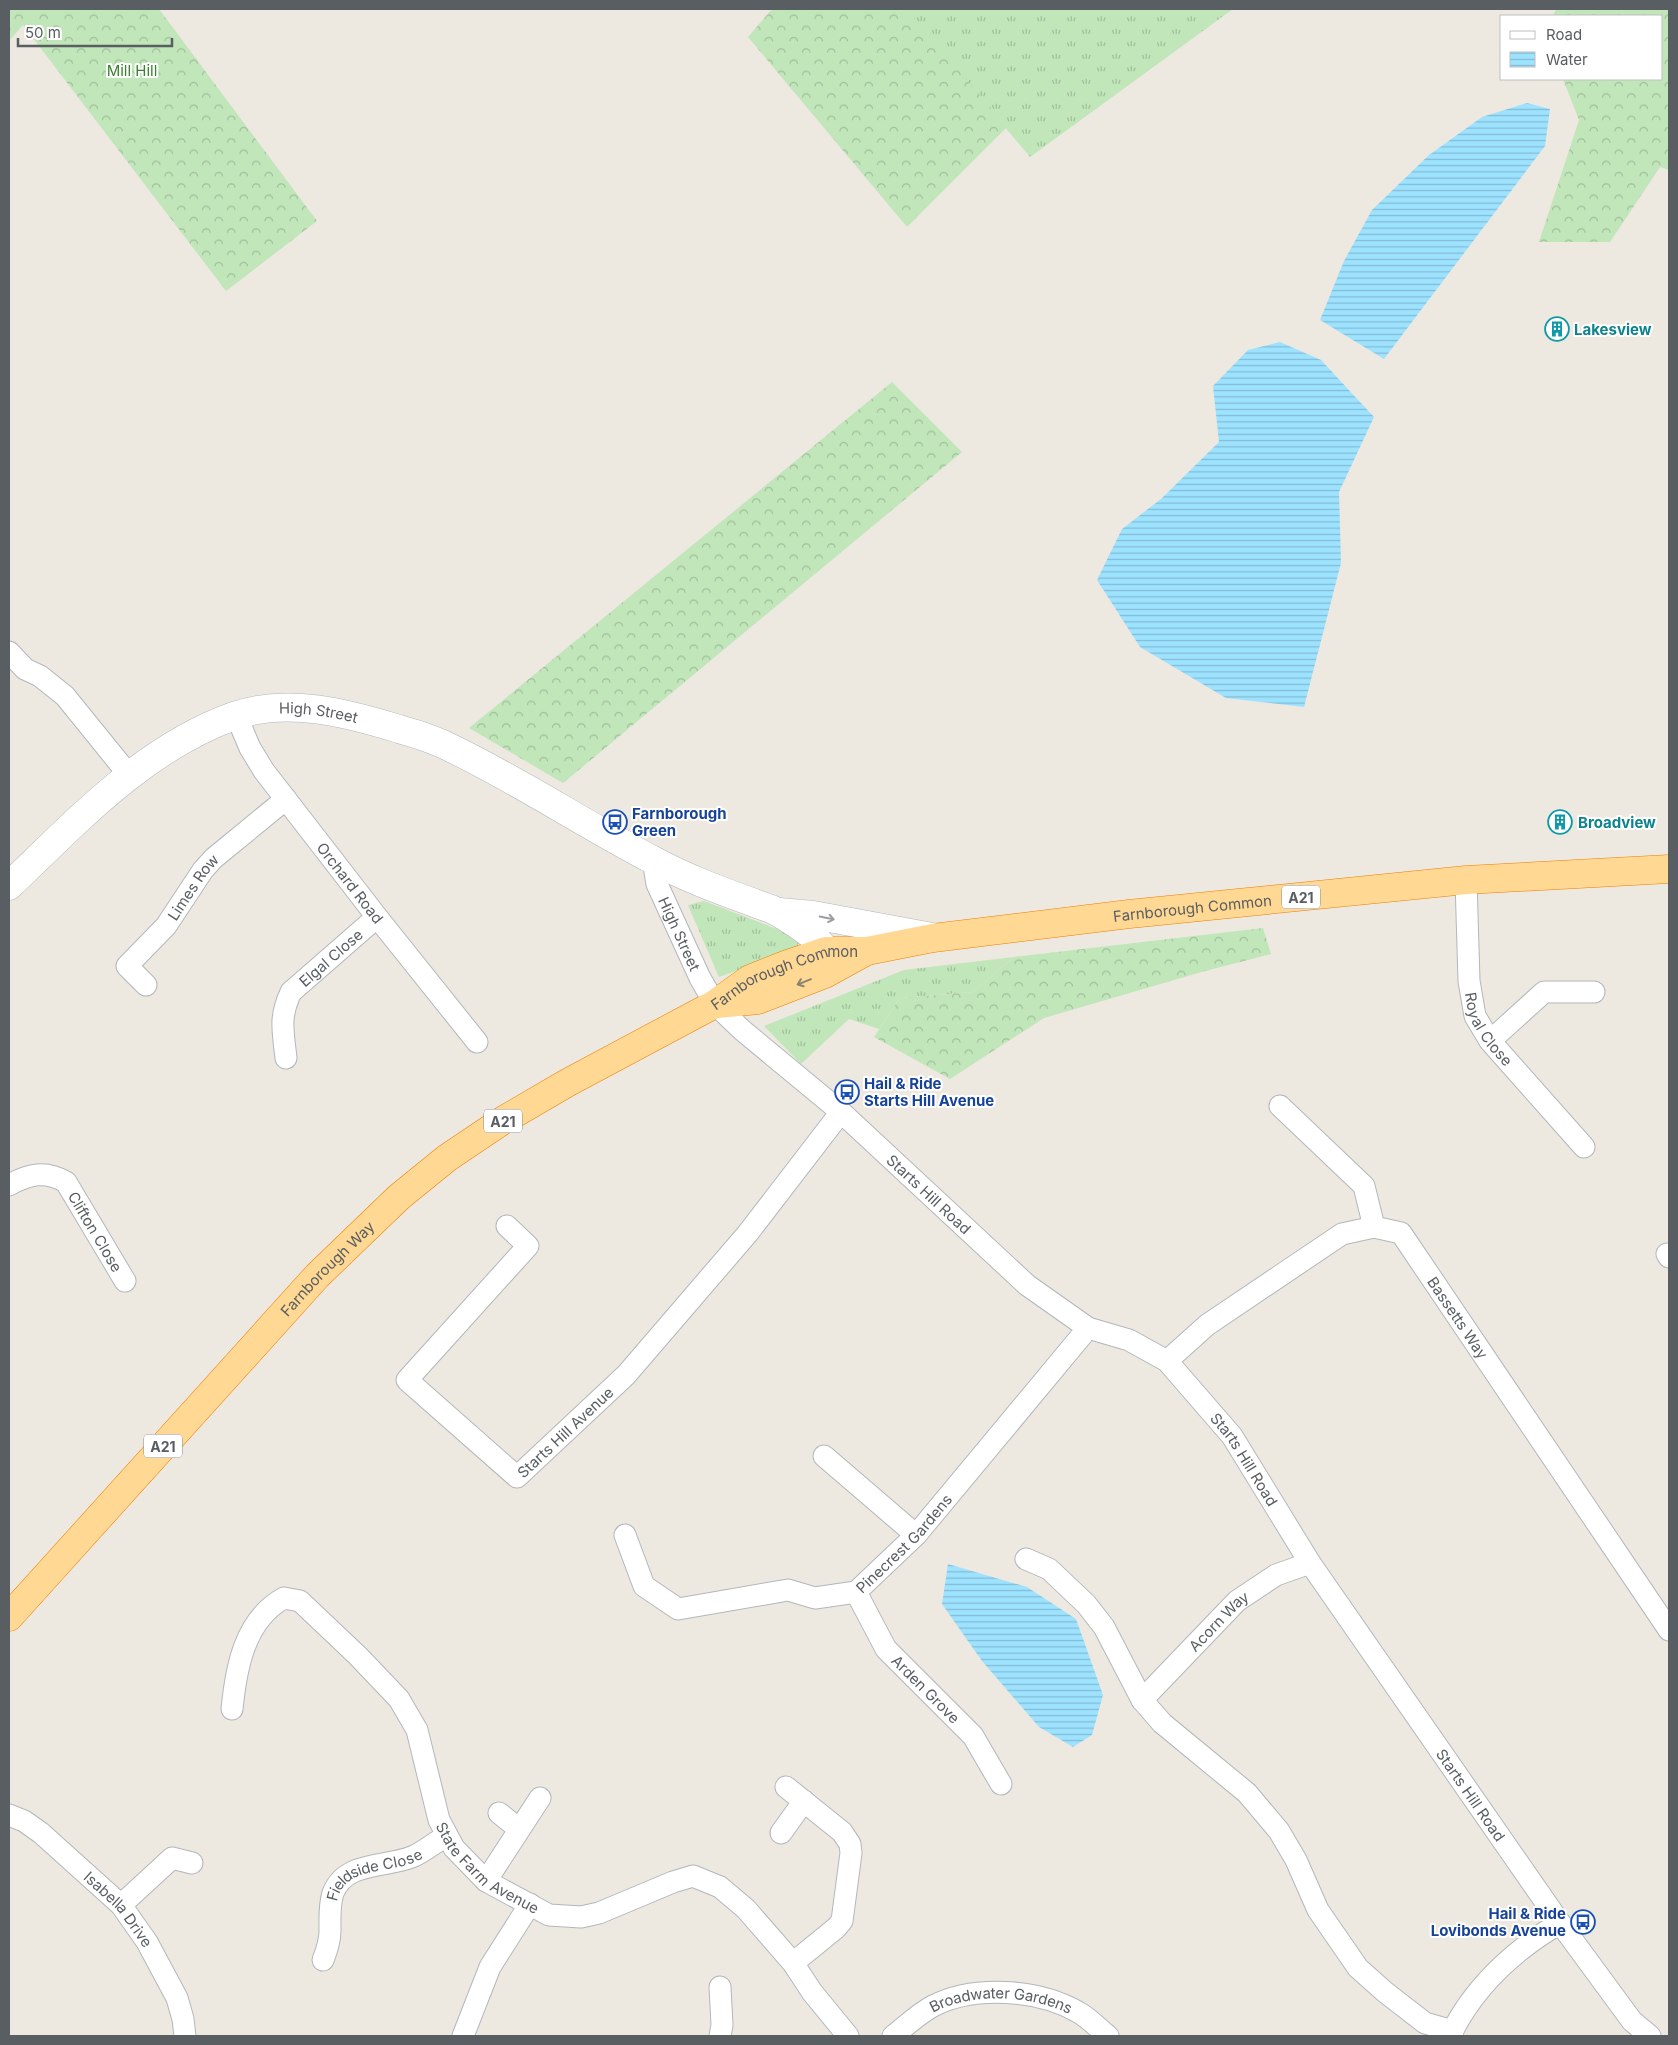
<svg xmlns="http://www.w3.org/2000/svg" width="1678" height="2045" font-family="Inter,sans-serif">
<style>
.grass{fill:url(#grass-tufts)}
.forest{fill:url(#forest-crowns)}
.water{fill:url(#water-rules)}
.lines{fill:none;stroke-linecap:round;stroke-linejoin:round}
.minor-casing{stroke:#b3b7bb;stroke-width:23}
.secondary-casing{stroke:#b2b7bb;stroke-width:29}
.trunk-casing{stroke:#ec7f00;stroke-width:29}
.minor{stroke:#fff;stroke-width:21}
.secondary{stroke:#fff;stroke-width:28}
.trunk{stroke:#ffd893;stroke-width:28}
.oneway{stroke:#9b9ea1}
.oneway2{stroke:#8b8371}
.labels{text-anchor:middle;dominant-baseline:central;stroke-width:4;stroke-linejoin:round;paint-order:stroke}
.shield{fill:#fff;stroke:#8b8e91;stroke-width:1}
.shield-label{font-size:14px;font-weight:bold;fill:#595e62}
.park-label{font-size:15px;fill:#38822f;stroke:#fff}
.culture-label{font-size:15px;font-weight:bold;fill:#0d838f;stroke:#fff;text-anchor:start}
.street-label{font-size:15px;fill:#595e62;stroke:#fff}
.transit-label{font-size:15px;font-weight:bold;fill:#164399;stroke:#fff;text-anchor:start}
</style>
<defs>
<pattern id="grass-tufts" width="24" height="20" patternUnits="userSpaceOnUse" patternTransform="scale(1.25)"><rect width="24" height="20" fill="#c1e6ba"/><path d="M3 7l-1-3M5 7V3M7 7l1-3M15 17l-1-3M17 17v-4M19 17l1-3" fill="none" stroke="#a0be9b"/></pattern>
<pattern id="forest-crowns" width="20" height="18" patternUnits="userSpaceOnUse" patternTransform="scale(1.25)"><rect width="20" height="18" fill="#c1e6ba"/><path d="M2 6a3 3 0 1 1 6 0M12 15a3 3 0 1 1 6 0" fill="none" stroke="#a0be9b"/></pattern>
<pattern id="water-rules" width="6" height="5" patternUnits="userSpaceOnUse" patternTransform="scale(1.25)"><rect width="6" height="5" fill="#9de3ff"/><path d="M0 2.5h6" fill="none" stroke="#83bbd2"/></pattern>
</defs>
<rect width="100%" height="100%" fill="#ede8e0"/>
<!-- grass -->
<g class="grass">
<path d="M 906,9 L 1233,9 L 1030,157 Z"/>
<path d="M 704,901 L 798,937 L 798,949 L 719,977 L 688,905 Z"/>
<path d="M 1014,957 L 973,992 L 900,998 L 879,1029 L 849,1019 L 801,1064 L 764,1026 L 904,970 Z"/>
</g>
<!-- forest -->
<g class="forest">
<path d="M 9,9 L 159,9 L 317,221 L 226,291 L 23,25 L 9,41 Z"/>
<path d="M 772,9 L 907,9 L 1007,127 L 907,227 L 748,37 Z"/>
<path d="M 1556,9 L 1669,9 L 1669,138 L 1668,143 L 1669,143 L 1669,170 L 1660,167 L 1610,242 L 1539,242 L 1579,120 L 1563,79 L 1662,79 L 1662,16 L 1553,16 Z"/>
<path d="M 892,382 L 962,452 L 563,783 L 469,728 Z"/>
<path d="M 1263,928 L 1271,954 L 1205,971 L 1044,1018 L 950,1079 L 874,1037 L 900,998 L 973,992 L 1014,957 Z"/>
</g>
<!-- water -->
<g class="water">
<path d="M 1527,103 L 1550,109 L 1545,146 L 1384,359 L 1320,320 L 1344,261 L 1372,210 L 1429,155 L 1482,117 Z"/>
<path d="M 1280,342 L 1321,360 L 1374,417 L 1339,492 L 1341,563 L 1304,707 L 1226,698 L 1140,647 L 1097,580 L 1122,529 L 1161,499 L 1219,442 L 1213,386 L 1248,350 Z"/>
<path d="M 948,1564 L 1027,1587 L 1076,1619 L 1103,1695 L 1092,1735 L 1073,1747 L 1039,1727 L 982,1661 L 942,1604 Z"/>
</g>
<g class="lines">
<!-- minor casing -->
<g class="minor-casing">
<g id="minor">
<path d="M 9,652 L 25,669 L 40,676 L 65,696 L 129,775"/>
<path id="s1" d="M 236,715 L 250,748 L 264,771 L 377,917 L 477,1042"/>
<path id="s2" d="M 653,860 L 657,884 L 700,978 L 715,1004 L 742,1030 L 841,1112 L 1027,1285 L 1088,1328 L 1129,1340 L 1167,1361 L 1232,1436 L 1310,1563 L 1560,1923 L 1632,2021 L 1650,2036"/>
<path id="s3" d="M 1466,880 L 1469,981 L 1475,1016 L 1490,1041 L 1584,1147"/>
<path id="s4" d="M 146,985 L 127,966 L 166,926 L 203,870 L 214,858 L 286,799"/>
<path d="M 1490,1041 L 1544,992 L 1594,992"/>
<path id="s5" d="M 286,1058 C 283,1031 279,1017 291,992 L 377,917"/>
<path d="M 1280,1106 L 1364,1186 L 1374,1227"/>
<path id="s6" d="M 9,1185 C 29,1174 45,1170 66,1182 L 125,1281"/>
<path id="s7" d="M 507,1226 L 528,1246 L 407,1380 L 517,1477 L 626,1375 L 748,1233 L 841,1112"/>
<path d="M 1667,1254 L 1669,1257"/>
<path id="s8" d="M 1167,1361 L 1207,1325 L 1342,1234 L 1374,1227 L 1401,1233 L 1669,1630"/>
<path d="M 824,1456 L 916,1535"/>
<path id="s9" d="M 625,1535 L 644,1586 L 678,1609 L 788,1590 L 815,1598 L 856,1592 L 916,1535 L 1088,1328"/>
<path d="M 1026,1559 L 1049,1569 L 1086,1604 L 1104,1627 L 1142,1700 L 1162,1723 L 1247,1793 L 1279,1831 L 1296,1860 L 1318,1910 L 1358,1968 L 1385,1992 L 1425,2023 L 1453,2031"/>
<path id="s10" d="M 856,1592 L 886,1649 L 973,1736 L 1001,1784"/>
<path id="s11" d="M 1142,1700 L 1237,1601 L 1276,1575 L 1310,1563"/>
<path id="s12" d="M 232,1709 C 236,1669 244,1620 284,1598 L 300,1601 L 358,1656 L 399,1699 L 417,1730 L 439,1820 L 454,1848 L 486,1881 L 549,1915 L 581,1917 L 599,1913 L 673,1882 L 693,1876 L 720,1887 L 746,1909 L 793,1963 L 812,1992 L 848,2036"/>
<path d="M 786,1787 L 842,1832 L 850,1844 L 851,1853 L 842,1921 L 836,1928 L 793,1963"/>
<path d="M 499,1813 L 519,1829"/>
<path id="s13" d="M 9,1815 L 24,1821 L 41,1833 L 121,1905 L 147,1942 L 177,1998 L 183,2019 L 185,2036"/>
<path d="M 781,1833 L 804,1801"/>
<path d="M 486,1881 L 540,1798"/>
<path d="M 121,1905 L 172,1858 L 192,1863"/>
<path id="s14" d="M 323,1960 C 327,1950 330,1941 330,1931 C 330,1918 329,1905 333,1893 C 346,1860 388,1868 414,1856 C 425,1851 435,1842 447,1836"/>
<path d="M 463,2036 L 490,1967 L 530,1904"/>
<path d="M 720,2036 L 722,2025 L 720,1987"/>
<path id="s15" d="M 893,2036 C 906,2026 918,2014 933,2006 C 974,1985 1038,1989 1078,2012 C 1089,2018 1098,2028 1108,2036"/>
<path d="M 1450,2036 C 1473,1988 1514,1950 1560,1923"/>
</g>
</g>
<!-- secondary casing -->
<g class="secondary-casing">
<g id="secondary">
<path id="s16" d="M 9,886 C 76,822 144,748 234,716 C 287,697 347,713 399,729 C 417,734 436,740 453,749 C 521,782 584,824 651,859 C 689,880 730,894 771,909 C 783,914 809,932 818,941 C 827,951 831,958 844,960"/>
<path d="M 779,912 L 813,915 L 932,937"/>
</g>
</g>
<!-- trunk casing -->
<g class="trunk-casing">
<g id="trunk">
<path d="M 717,1004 L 758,1000 L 825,974 L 865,952"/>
<path id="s17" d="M 9,1617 L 317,1276 L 399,1197 L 447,1158 L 502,1121 L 567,1083 L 715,1004 L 750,979 L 785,965 L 826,951 L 867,951 L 933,938 L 1129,914 L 1466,880 L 1669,869"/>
</g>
</g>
<!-- minor -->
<use href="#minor" class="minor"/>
<!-- secondary -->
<use href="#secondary" class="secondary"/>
<!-- trunk -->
<use href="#trunk" class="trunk"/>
</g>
<!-- one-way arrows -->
<defs><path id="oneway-shaft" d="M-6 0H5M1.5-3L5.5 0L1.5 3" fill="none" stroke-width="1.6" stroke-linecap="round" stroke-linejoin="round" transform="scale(1.25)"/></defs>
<use class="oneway" href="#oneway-shaft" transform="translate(827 918) rotate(12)"/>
<use class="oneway2" href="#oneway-shaft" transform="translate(804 982) rotate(158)"/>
<!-- icons -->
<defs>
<g id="building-ring" transform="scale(1.25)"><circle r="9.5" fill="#fff" stroke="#0f9aa8" stroke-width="1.5"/><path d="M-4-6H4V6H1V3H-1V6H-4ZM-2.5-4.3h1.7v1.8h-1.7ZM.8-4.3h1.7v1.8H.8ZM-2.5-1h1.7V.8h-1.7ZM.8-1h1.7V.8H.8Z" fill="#0f9aa8"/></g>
<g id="bus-ring" transform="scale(1.25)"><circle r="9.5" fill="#fff" stroke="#1a4fb4" stroke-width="1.5"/><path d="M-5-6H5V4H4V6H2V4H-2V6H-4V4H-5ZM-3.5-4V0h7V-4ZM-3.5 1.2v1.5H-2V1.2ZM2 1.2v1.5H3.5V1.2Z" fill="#1a4fb4"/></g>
</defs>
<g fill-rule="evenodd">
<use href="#building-ring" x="1557" y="329"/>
<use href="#bus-ring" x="615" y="822"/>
<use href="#building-ring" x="1560" y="822"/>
<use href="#bus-ring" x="847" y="1092"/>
<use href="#bus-ring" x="1583" y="1922"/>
</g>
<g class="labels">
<!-- shield labels -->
<g class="shield">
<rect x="1282" y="885.5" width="38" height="23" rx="4"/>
<rect x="484" y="1109.5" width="38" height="23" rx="4"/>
<rect x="144" y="1434.5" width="38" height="23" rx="4"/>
</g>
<g class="shield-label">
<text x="1301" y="897">A21</text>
<text x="503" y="1121">A21</text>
<text x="163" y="1446">A21</text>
</g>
<!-- park labels -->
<g class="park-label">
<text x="132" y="70">Mill Hill</text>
</g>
<!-- culture labels -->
<g class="culture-label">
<text x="1574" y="329">Lakesview</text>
<text x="1578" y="822">Broadview</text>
</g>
<!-- street labels -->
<g class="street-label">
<text stroke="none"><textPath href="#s16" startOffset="370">High Street</textPath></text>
<text stroke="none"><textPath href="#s1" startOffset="204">Orchard Road</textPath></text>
<text stroke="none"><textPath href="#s4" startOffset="130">Limes Row</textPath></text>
<text stroke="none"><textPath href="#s17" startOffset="1438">Farnborough Common</textPath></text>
<text stroke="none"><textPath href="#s2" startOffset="79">High Street</textPath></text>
<text stroke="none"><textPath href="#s5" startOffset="120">Elgal Close</textPath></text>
<text stroke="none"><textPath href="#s17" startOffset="1021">Farnborough Common</textPath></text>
<text stroke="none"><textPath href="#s3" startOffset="154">Royal Close</textPath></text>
<text stroke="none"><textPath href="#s2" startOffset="444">Starts Hill Road</textPath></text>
<text stroke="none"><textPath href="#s6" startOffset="118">Clifton Close</textPath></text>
<text stroke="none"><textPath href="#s17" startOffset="472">Farnborough Way</textPath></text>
<text stroke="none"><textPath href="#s8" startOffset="379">Bassetts Way</textPath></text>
<text stroke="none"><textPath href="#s7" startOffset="422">Starts Hill Avenue</textPath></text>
<text stroke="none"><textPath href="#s2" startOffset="864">Starts Hill Road</textPath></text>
<text stroke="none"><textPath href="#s9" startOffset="345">Pinecrest Gardens</textPath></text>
<text stroke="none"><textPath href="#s11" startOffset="110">Acorn Way</textPath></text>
<text stroke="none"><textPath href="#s10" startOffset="121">Arden Grove</textPath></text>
<text stroke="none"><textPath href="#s2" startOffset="1269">Starts Hill Road</textPath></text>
<text stroke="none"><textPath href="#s12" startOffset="482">State Farm Avenue</textPath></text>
<text stroke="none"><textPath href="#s14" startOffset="115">Fieldside Close</textPath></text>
<text stroke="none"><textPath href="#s13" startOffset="146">Isabella Drive</textPath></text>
<text stroke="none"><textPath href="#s15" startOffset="120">Broadwater Gardens</textPath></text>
</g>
<!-- transit labels -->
<g class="transit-label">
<text x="632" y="813">Farnborough<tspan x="632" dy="17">Green</tspan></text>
<text x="864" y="1083">Hail &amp; Ride<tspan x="864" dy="17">Starts Hill Avenue</tspan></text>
<text x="1566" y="1913" text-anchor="end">Hail &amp; Ride<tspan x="1566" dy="17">Lovibonds Avenue</tspan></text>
</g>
</g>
<!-- border -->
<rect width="1678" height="2045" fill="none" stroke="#595e62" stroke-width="20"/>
<!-- legend -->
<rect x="1500" y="15" width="162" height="65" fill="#ffffff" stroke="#bdbfc0"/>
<rect x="1510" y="31" width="25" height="8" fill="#ffffff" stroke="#bdbfc0"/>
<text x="1546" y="40" font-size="15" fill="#595e62">Road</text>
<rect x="1510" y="52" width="25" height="15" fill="url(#water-rules)" stroke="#bdbfc0"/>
<text x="1546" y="65" font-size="15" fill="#595e62">Water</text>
<!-- scale -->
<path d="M18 38v8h154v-8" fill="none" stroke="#595e62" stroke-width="2.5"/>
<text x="25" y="38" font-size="15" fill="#595e62" stroke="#ffffff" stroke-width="4" paint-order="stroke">50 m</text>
</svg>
